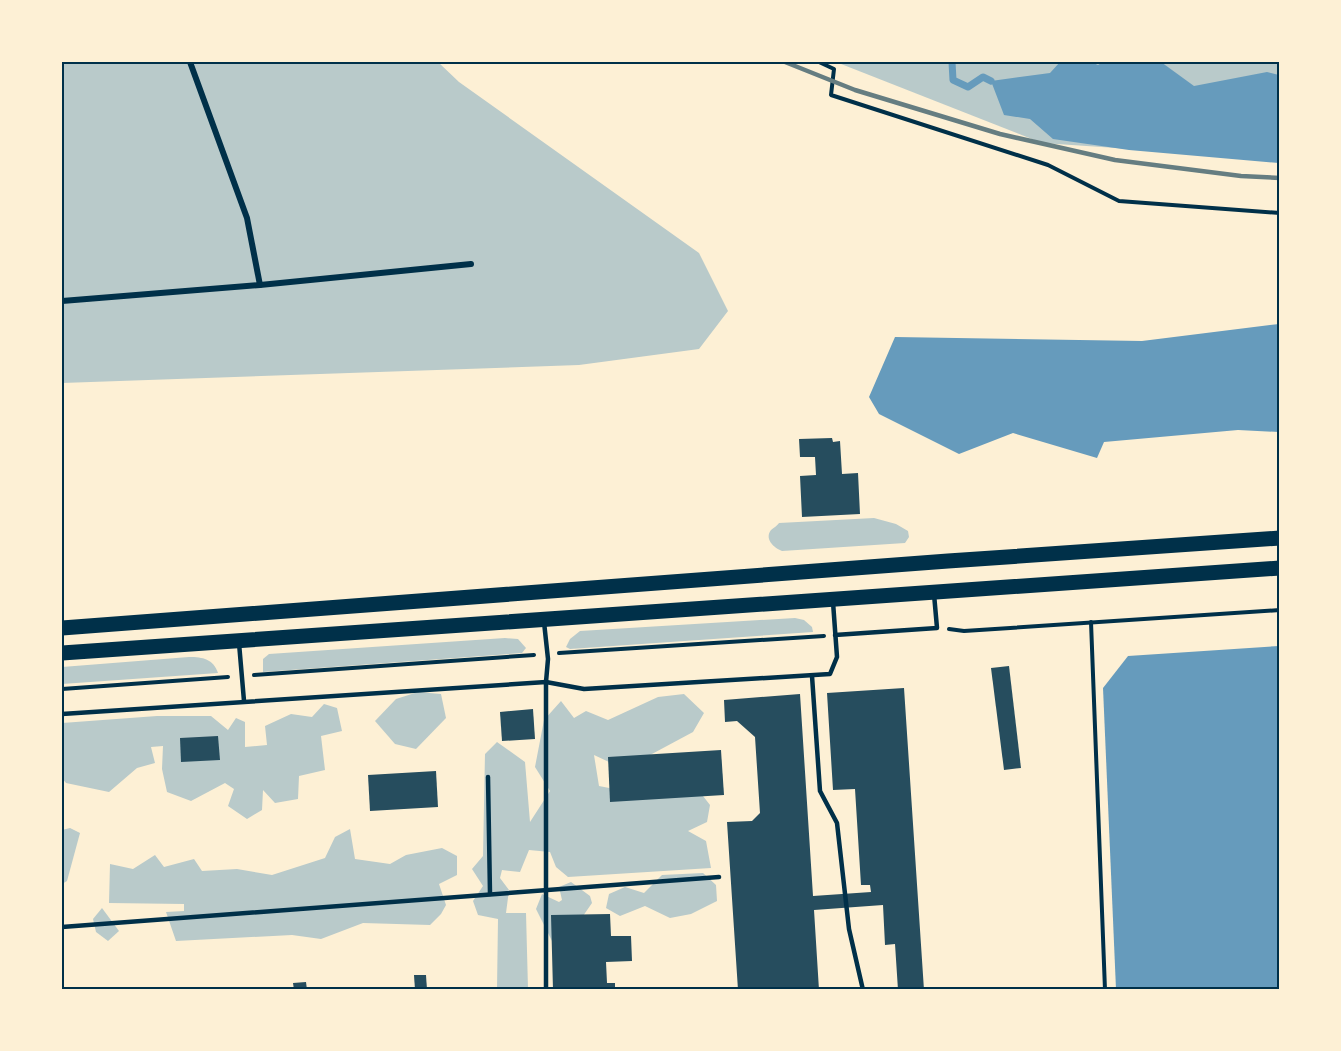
<svg xmlns="http://www.w3.org/2000/svg" width="1341" height="1051" font-family="Overpass,sans-serif">
<style>
.green{fill:#b9caca}
.water{fill:#669bbc}
.lines{fill:none;stroke-linecap:round;stroke-linejoin:round}
.stream{stroke:#669bbc;stroke-width:7}
.building{fill:#264d5e}
.path{stroke:#003049;stroke-width:4}
.service{stroke:#003049;stroke-width:4.5}
.minor{stroke:#003049;stroke-width:6}
.primary{stroke:#003049;stroke-width:15}
.rail{stroke:#657d81;stroke-width:4.5}
.neatline{fill:none;stroke:#003049;stroke-width:2}
</style>
<rect width="100%" height="100%" fill="#fdf0d5"/>
<!-- green -->
<g class="green">
<path d="M 62,62 L 438,62 L 459,82 L 699,253 L 728,311 L 699,349 L 579,365 L 62,383 Z"/>
<path d="M 836,62 L 1279,62 L 1279,159 L 1042,143 Z"/>
<path d="M 874,518 L 896,524 L 908,531 L 909,537 L 905,543 L 782,551 C 774,548 764,539 771,530 C 771,530 779,524 779,523 Z"/>
<path d="M 795,618 L 804,620 L 812,627 L 813,632 L 570,649 L 566,647 L 570,639 L 580,631 Z"/>
<path d="M 505,638 L 518,639 L 526,648 L 522,653 L 263,672 L 263,659 L 269,654 Z"/>
<path d="M 189,657 C 203,657 213,659 218,673 L 62,684 L 62,667 Z"/>
<path d="M 418,692 L 441,694 L 446,718 L 416,749 L 395,744 L 375,721 L 396,699 Z"/>
<path d="M 684,694 L 704,713 L 693,732 L 624,769 L 594,755 L 599,786 L 645,795 L 696,787 L 710,805 L 707,822 L 688,831 L 706,841 L 711,868 L 568,877 L 556,867 L 550,852 L 529,850 L 520,872 L 502,870 L 500,878 L 509,890 L 506,913 L 526,913 L 528,989 L 497,989 L 498,919 L 478,915 L 473,901 L 483,886 L 472,869 L 483,856 L 485,754 L 497,742 L 525,762 L 530,822 L 550,791 L 535,767 L 544,720 L 561,701 L 574,718 L 586,711 L 608,720 L 658,697 Z"/>
<path d="M 324,704 L 337,708 L 342,731 L 321,736 L 325,770 L 299,776 L 298,799 L 275,803 L 263,790 L 262,810 L 247,819 L 228,806 L 234,789 L 225,783 L 191,801 L 167,792 L 162,769 L 163,746 L 151,747 L 155,763 L 137,768 L 109,792 L 66,783 L 62,778 L 62,723 L 157,716 L 211,716 L 228,730 L 236,718 L 245,722 L 245,747 L 267,745 L 265,726 L 291,714 L 312,717 Z"/>
<path d="M 70,828 L 80,833 L 67,881 L 62,884 L 62,830 Z"/>
<path d="M 350,829 L 355,859 L 390,864 L 406,855 L 442,848 L 457,856 L 457,875 L 439,884 L 446,905 L 441,914 L 430,925 L 363,923 L 321,939 L 292,935 L 176,941 L 166,912 L 184,911 L 184,904 L 109,903 L 110,864 L 133,869 L 155,855 L 164,867 L 194,859 L 202,871 L 237,869 L 272,875 L 325,858 L 335,837 Z"/>
<path d="M 703,873 L 716,885 L 717,901 L 691,914 L 670,918 L 645,906 L 620,916 L 606,908 L 609,894 L 625,887 L 644,893 L 662,875 Z"/>
<path d="M 571,882 L 590,896 L 592,903 L 583,916 L 552,941 L 536,909 L 542,894 L 559,902 L 562,900 L 559,887 Z"/>
<path d="M 102,908 L 119,931 L 108,941 L 96,932 L 93,919 Z"/>
</g>
<!-- water -->
<g class="water">
<path d="M 1060,62 L 1091,62 L 1098,65 L 1103,62 L 1161,62 L 1194,86 L 1267,72 L 1279,75 L 1279,163 L 1129,150 L 1053,139 L 1030,119 L 1004,115 L 991,81 L 1050,73 Z"/>
<path d="M 1279,324 L 1279,432 L 1238,430 L 1104,442 L 1097,458 L 1013,433 L 959,454 L 879,414 L 869,397 L 895,337 L 1142,341 Z"/>
<path d="M 1279,646 L 1279,989 L 1116,989 L 1103,688 L 1128,656 Z"/>
</g>
<g class="lines">
<!-- stream -->
<path class="stream" d="M 952,62 L 953,80 L 968,87 L 983,77 L 991,81"/>
</g>
<!-- building -->
<g class="building">
<path d="M 832,438 L 833,442 L 840,441 L 842,474 L 858,473 L 860,514 L 802,517 L 800,476 L 816,475 L 815,457 L 800,457 L 799,439 Z"/>
<path d="M 1009,666 L 1021,768 L 1004,770 L 991,668 Z"/>
<path d="M 904,688 L 924,990 L 898,990 L 895,944 L 885,945 L 883,905 L 814,910 L 819,990 L 738,990 L 727,822 L 752,821 L 760,813 L 755,737 L 737,721 L 725,722 L 724,700 L 800,694 L 813,896 L 871,892 L 870,885 L 861,885 L 855,789 L 833,790 L 827,693 Z"/>
<path d="M 533,709 L 535,739 L 502,741 L 500,712 Z"/>
<path d="M 218,736 L 220,760 L 181,762 L 180,738 Z"/>
<path d="M 721,750 L 724,795 L 610,802 L 608,757 Z"/>
<path d="M 436,771 L 438,807 L 370,811 L 368,775 Z"/>
<path d="M 610,914 L 611,936 L 631,936 L 632,961 L 606,962 L 607,983 L 615,983 L 615,990 L 553,990 L 551,915 Z"/>
<path d="M 414,975 L 426,975 L 427,990 L 415,990 Z"/>
<path d="M 306,982 L 307,990 L 294,990 L 293,983 Z"/>
</g>
<g class="lines">
<!-- path -->
<g class="path">
<path d="M 819,62 L 834,69 L 831,95 L 1048,165 L 1119,201 L 1280,213"/>
<path d="M 1091,622 L 1105,990"/>
<path d="M 949,629 L 964,631 L 1280,610"/>
<path d="M 559,653 L 824,636"/>
<path d="M 254,675 L 534,655"/>
<path d="M 62,689 L 228,677"/>
</g>
<!-- service -->
<g class="service">
<path d="M 544,622 L 548,659 L 546,682 L 546,990"/>
<path d="M 835,635 L 937,628 L 934,594"/>
<path d="M 239,643 L 244,701"/>
<path d="M 812,676 L 820,791 L 837,823 L 849,929 L 863,990"/>
<path d="M 62,714 L 546,682 L 584,689 L 830,674 L 837,657 L 833,602"/>
<path d="M 488,777 L 490,894"/>
<path d="M 62,927 L 719,877"/>
</g>
<!-- minor -->
<g class="minor">
<path d="M 190,62 L 247,218 L 260,285"/>
<path d="M 62,301 L 260,285 L 471,264"/>
</g>
<!-- primary -->
<g class="primary">
<path d="M 62,628 L 948,561 L 1280,538"/>
<path d="M 62,653 L 1280,568"/>
</g>
<!-- rail -->
<path class="rail" d="M 785,62 L 855,90 L 1000,134 L 1115,160 L 1241,176 L 1280,178"/>
</g>
<!-- border -->
<rect width="1341" height="1051" fill="none" stroke="#fdf0d5" stroke-width="126"/>
<rect x="63" y="63" width="1215" height="925" class="neatline"/>
</svg>
